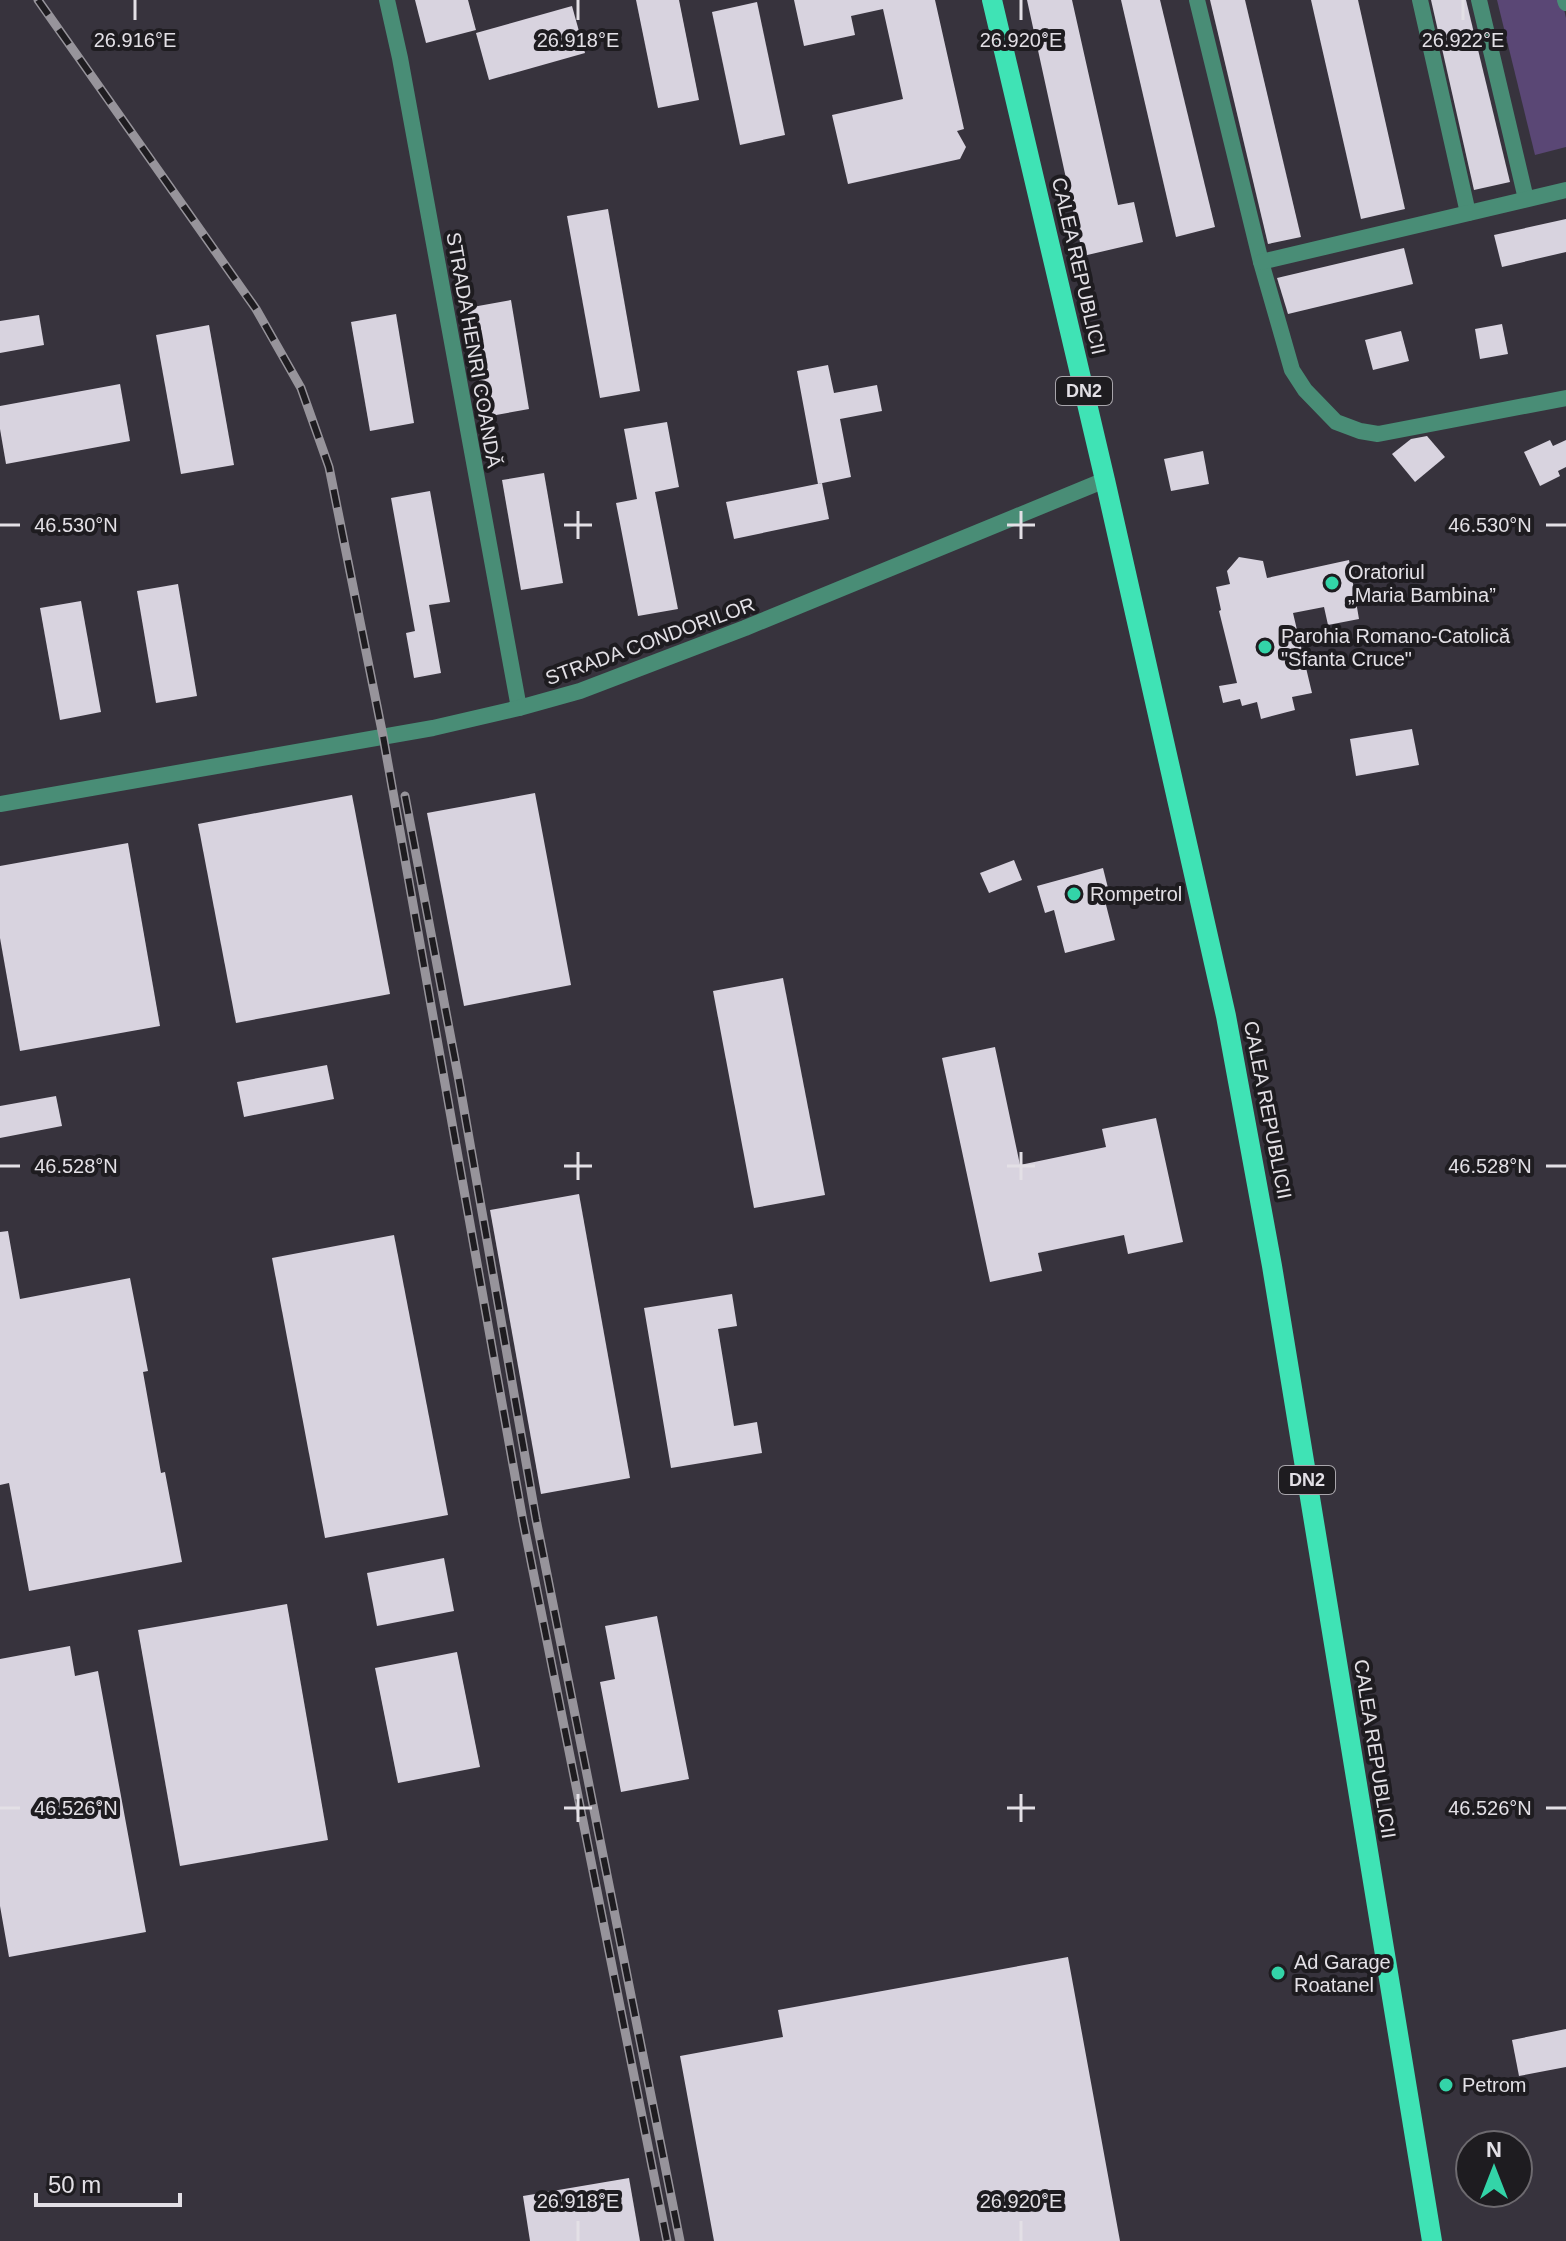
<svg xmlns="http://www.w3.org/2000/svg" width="1566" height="2241" font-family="Helvetica,sans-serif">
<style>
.green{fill:#5a4775}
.building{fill:#d8d3df}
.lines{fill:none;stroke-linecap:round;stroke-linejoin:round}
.street{stroke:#498d76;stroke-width:16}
.primary{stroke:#3fe3b5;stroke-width:20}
.rail-casing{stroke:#97949b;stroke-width:9}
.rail{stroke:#1e1c20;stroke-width:6;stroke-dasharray:18;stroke-linecap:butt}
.ticks{fill:none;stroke:#e3e0e6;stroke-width:3}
.poi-dot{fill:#33d4a8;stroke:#1e1c20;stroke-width:3}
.labels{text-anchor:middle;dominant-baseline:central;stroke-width:8;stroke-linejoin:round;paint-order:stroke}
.shield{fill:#1e1c20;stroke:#a8a5ab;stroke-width:2}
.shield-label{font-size:18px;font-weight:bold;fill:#e3e0e6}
.street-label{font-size:20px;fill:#e3e0e6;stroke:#1e1c20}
.poi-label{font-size:20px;fill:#e3e0e6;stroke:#1e1c20;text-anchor:start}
.ticks-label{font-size:20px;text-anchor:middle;fill:#e3e0e6;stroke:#1e1c20;stroke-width:8;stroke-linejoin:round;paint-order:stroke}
</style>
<rect width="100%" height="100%" fill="#37333d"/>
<!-- green -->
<path class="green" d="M 1497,0 L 1562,0 L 1566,18 L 1566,147 L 1535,155 Z"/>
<!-- building -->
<g class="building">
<path d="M 415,0 L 468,0 L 476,30 L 426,43 Z"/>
<path d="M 636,0 L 679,0 L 699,100 L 658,108 Z"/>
<path d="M 794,0 L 935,0 L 964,129 L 957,131 L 966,147 L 960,159 L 848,184 L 832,115 L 903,99 L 883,9 L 851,16 L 855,35 L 804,46 Z"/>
<path d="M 1027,0 L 1072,0 L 1118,205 L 1134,202 L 1143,242 L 1083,256 Z"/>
<path d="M 1121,0 L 1160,0 L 1215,227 L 1176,237 Z"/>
<path d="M 1210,0 L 1245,0 L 1301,237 L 1268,244 Z"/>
<path d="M 1311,0 L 1358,0 L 1405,209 L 1361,219 Z"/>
<path d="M 1431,0 L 1466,0 L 1510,182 L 1474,190 Z"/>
<path d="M 757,2 L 785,135 L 740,145 L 712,12 Z"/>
<path d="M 572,6 L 585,53 L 489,80 L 476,33 Z"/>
<path d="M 608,209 L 640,391 L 600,398 L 567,216 Z"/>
<path d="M 1566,219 L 1566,252 L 1502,267 L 1494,235 Z"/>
<path d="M 1404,248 L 1413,284 L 1288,314 L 1277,278 Z"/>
<path d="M 511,300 L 529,409 L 485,417 L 467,308 Z"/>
<path d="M 396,314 L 414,423 L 370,431 L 351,322 Z"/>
<path d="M 39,315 L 44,345 L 0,353 L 0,321 Z"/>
<path d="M 1502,324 L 1508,354 L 1480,359 L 1475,329 Z"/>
<path d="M 209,325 L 234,465 L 181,474 L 156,335 Z"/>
<path d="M 1401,331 L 1409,361 L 1373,370 L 1365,340 Z"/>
<path d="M 828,365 L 834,393 L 877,385 L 882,411 L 840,419 L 851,477 L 818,484 L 797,371 Z"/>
<path d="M 120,384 L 130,441 L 6,464 L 0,429 L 0,406 Z"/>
<path d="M 667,422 L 679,487 L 655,492 L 678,609 L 638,616 L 616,503 L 637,499 L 624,429 Z"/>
<path d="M 1427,436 L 1445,457 L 1415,482 L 1392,454 L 1411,439 Z"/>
<path d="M 1550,440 L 1553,446 L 1566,440 L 1566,467 L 1558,471 L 1560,476 L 1540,486 L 1524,452 Z"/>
<path d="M 1203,451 L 1209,484 L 1171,491 L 1164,459 Z"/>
<path d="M 544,473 L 563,583 L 521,590 L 502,480 Z"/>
<path d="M 822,483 L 829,519 L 734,539 L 726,502 Z"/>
<path d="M 430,491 L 450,602 L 429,605 L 441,673 L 414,678 L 406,633 L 415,631 L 391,498 Z"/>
<path d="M 1239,557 L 1263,561 L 1267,578 L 1349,560 L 1359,619 L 1328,625 L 1324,607 L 1293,613 L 1312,693 L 1292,697 L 1295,710 L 1261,719 L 1257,702 L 1242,706 L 1240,699 L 1223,703 L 1219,686 L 1237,683 L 1219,611 L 1221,610 L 1216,587 L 1230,584 L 1227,571 Z"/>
<path d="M 178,584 L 197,696 L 156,703 L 137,591 Z"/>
<path d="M 81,601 L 101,712 L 60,720 L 40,608 Z"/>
<path d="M 1412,729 L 1419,765 L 1356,776 L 1350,739 Z"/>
<path d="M 535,793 L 571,985 L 464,1006 L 427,813 Z"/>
<path d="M 352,795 L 390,994 L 236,1023 L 198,824 Z"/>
<path d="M 128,843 L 160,1026 L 20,1051 L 0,938 L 0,866 Z"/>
<path d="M 1014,860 L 1022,880 L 989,893 L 980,873 Z"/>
<path d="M 1103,868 L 1110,896 L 1104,897 L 1115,940 L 1065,953 L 1054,910 L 1045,913 L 1037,886 Z"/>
<path d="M 783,978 L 825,1195 L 754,1208 L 713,991 Z"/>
<path d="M 995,1047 L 1020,1165 L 1106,1147 L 1102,1129 L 1156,1118 L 1183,1242 L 1128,1254 L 1124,1235 L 1038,1253 L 1042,1271 L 990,1282 L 942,1058 Z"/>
<path d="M 327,1065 L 334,1099 L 244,1117 L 237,1082 Z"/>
<path d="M 56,1096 L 62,1126 L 0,1138 L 0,1106 Z"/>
<path d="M 579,1194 L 630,1478 L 541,1494 L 490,1210 Z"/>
<path d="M 8,1231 L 20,1299 L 130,1278 L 148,1371 L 143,1372 L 161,1473 L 165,1472 L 182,1562 L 29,1591 L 9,1483 L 0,1485 L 0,1232 Z"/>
<path d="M 394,1235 L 448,1515 L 325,1538 L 272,1258 Z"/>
<path d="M 732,1294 L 737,1326 L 718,1329 L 734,1426 L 757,1422 L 762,1453 L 671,1468 L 644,1308 Z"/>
<path d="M 444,1558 L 454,1611 L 377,1626 L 367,1573 Z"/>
<path d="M 287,1604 L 328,1840 L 180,1866 L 138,1630 Z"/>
<path d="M 657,1616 L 689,1779 L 621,1792 L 600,1682 L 615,1679 L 605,1626 Z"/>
<path d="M 70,1646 L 75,1676 L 98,1671 L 146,1932 L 9,1957 L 0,1906 L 0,1659 Z"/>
<path d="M 457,1652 L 480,1767 L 398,1783 L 375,1668 Z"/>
<path d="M 1068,1957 L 1120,2241 L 714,2241 L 680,2056 L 783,2037 L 778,2010 Z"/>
<path d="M 1566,2029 L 1566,2067 L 1519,2076 L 1512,2040 Z"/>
<path d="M 629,2178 L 640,2241 L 530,2241 L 523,2196 Z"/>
</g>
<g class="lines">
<!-- street -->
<g class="street">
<path d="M 387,0 L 400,58 L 519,708"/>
<path d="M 1197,0 L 1261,262 L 1292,370 L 1305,390 L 1336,422 L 1360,431 L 1378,434 L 1566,398"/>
<path d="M 1420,0 L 1468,213"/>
<path d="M 1479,0 L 1526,199"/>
<path d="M 1565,0 L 1566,3"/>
<path d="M 1261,262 L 1566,190"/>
<path d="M 0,804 L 433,728 L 519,708 L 580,691 L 745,628 L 1105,480"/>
</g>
<!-- primary -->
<path class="primary" d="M 992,0 L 1105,480 L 1226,1016 L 1272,1266 L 1432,2241"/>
<!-- rail casing -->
<g class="rail-casing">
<g id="rail">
<path d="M 38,0 L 256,309 L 301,388 L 329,467 L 383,736 L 523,1521 L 667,2241"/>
<path d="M 405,796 L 459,1081 L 536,1519 L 680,2241"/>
</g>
</g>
<!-- rail -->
<use href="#rail" class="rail"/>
</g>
<!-- ticks -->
<path class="ticks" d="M 135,0 L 135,20M 578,0 L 578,20M 1021,0 L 1021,20M 1463,0 L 1463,20M 578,511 L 578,539M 1021,511 L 1021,539M 0,525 L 20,525M 564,525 L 592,525M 1007,525 L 1035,525M 1546,525 L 1566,525M 578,1152 L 578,1180M 1021,1152 L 1021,1180M 0,1166 L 20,1166M 564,1166 L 592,1166M 1007,1166 L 1035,1166M 1546,1166 L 1566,1166M 578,1794 L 578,1822M 1021,1794 L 1021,1822M 0,1808 L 20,1808M 564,1808 L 592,1808M 1007,1808 L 1035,1808M 1546,1808 L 1566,1808M 578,2221 L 578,2241M 1021,2221 L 1021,2241"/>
<!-- markers -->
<g class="poi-dot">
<circle cx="1332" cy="583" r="8"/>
<circle cx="1265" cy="647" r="8"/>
<circle cx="1074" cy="894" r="8"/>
<circle cx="1278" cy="1973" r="8"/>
<circle cx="1446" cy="2085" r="8"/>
</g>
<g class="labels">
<!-- shield labels -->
<g class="shield">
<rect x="1056" y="377" width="56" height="28" rx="6"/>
<rect x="1279" y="1466" width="56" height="28" rx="6"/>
</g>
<g class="shield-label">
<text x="1084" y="391">DN2</text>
<text x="1307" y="1480">DN2</text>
</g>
<!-- street labels -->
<g class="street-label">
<text transform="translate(1079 266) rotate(77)">CALEA REPUBLICII</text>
<text transform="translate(474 350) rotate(80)">STRADA HENRI COANDĂ</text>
<text transform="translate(650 641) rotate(-20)">STRADA CONDORILOR</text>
<text transform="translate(1268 1110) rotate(79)">CALEA REPUBLICII</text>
<text transform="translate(1375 1749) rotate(81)">CALEA REPUBLICII</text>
</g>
<!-- poi labels -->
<g class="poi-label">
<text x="1348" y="572">Oratoriul<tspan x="1348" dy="23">„Maria Bambina”</tspan></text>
<text x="1281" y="636">Parohia Romano-Catolică<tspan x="1281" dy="23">"Sfanta Cruce"</tspan></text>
<text x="1090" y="894">Rompetrol</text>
<text x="1294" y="1962">Ad Garage<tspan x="1294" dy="23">Roatanel</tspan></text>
<text x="1462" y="2085">Petrom</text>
</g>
</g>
<g class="ticks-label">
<text x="135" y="47">26.916°E</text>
<text x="578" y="47">26.918°E</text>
<text x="1021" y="47">26.920°E</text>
<text x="1463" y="47">26.922°E</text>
<text x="76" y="532">46.530°N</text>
<text x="1490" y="532">46.530°N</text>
<text x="76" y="1173">46.528°N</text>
<text x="1490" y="1173">46.528°N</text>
<text x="76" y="1815">46.526°N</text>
<text x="1490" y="1815">46.526°N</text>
<text x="578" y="2208">26.918°E</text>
<text x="1021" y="2208">26.920°E</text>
</g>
<!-- north arrow -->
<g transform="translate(1494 2169)"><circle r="38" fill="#1e1c20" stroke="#6d6a6f" stroke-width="2"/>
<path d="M0-6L14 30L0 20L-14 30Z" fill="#33d4a8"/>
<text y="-12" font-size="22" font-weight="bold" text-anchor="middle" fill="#e3e0e6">N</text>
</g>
<!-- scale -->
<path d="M36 2193v12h144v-12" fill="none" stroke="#e3e0e6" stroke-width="4"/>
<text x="48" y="2193" font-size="24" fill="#e3e0e6" stroke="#1e1c20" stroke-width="6" paint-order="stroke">50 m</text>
</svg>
